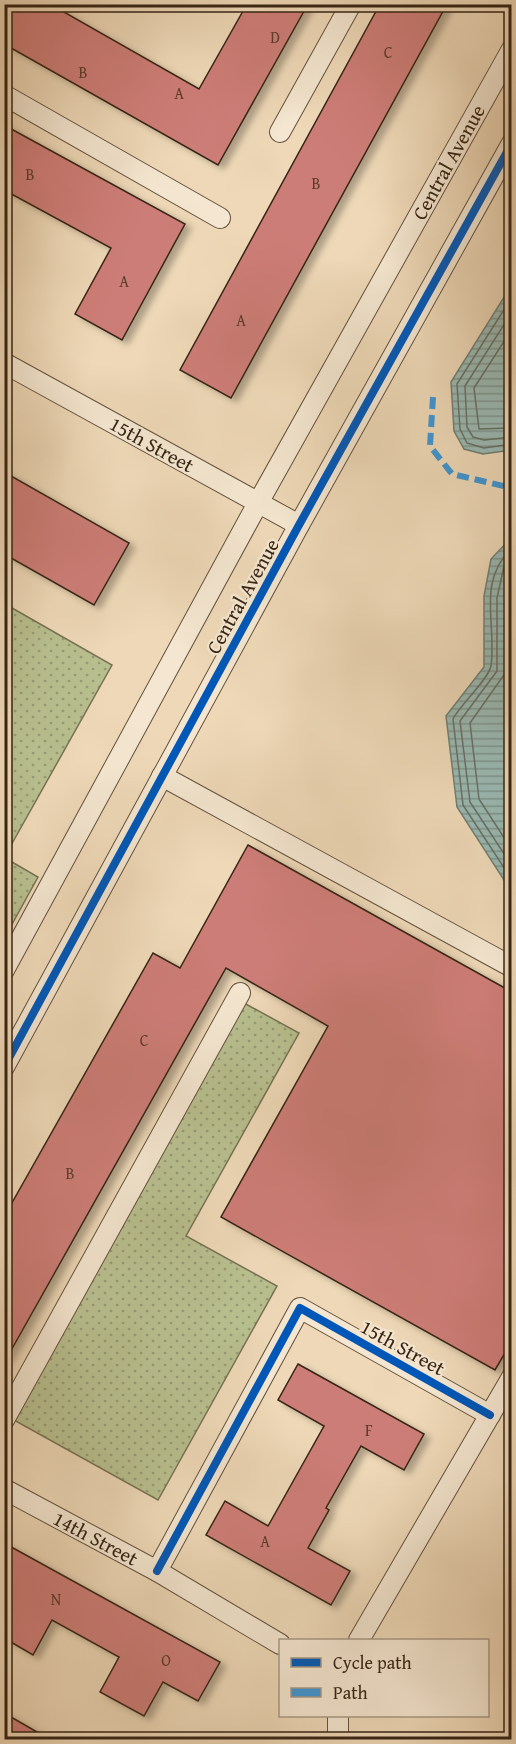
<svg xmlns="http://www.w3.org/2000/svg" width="516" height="1744" font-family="'Gentium Book Plus',serif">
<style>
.grass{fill:url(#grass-dots);stroke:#777252;stroke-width:1.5}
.water{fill:url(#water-rules);stroke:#717e73;stroke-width:1.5}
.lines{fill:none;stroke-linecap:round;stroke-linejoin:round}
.shore{stroke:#686f64;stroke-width:1.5}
.building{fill:#cd7d77;stroke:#362514;stroke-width:1.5;filter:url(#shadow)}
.minor-casing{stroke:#64523d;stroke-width:22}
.minor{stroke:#f4e6d0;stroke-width:20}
.quiet{stroke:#3e95d3;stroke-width:6;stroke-dasharray:12 6;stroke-linecap:butt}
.cycleway-casing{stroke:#f4e6d0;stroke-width:11}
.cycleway{stroke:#0057b8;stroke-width:8}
.labels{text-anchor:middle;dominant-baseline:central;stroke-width:4.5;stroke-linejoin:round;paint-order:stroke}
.number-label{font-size:16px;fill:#5c3b2d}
.street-label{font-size:20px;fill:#362514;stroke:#f4e6d0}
</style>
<defs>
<pattern id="grass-dots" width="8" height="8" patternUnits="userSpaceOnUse" patternTransform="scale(1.5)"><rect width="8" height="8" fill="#b8bf8f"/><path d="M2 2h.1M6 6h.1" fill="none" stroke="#969b74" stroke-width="1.8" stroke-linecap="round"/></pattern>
<pattern id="water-rules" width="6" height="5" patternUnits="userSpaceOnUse" patternTransform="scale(1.5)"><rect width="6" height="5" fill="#99b9b3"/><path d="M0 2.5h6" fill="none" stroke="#7e9690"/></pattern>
<filter id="shadow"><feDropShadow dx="6" dy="4" stdDeviation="3" flood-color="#0004"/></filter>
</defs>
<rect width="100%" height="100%" fill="#eed8b7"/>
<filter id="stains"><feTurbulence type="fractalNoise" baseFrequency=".00333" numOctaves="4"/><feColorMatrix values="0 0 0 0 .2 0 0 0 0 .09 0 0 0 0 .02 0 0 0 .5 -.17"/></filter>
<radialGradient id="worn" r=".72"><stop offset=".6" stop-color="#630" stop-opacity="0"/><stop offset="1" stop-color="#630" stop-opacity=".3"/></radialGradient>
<!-- grass -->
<g class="grass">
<path d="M 5,604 L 112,665 L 5,856 Z"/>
<path d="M 5,858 L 38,877 L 5,937 Z"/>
<path d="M 244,1003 L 299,1033 L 186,1236 L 277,1286 L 158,1500 L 12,1419 Z"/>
</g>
<!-- water -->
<g class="water">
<path d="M 511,286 L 511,450 L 483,454 L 464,449 L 454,431 L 451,382 Z"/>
<path d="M 511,538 L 511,891 L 457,807 L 446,716 L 484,667 L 484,596 L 491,559 Z"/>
</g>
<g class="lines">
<!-- shore -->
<g class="shore">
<path d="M 512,297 L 457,384 L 460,429 L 467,443 L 484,448 L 512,444"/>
<path d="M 512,312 L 465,386 L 467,427 L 473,437 L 484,440 L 512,437"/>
<path d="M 512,329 L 474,388 L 479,429 L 512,428"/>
<path d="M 512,547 C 476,584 497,622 491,666 C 488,680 460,705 453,719 L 463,805 L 512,880"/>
<path d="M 512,558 L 504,566 L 497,598 L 497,671 L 460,721 L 470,802 L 512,866"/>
<path d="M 512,573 L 506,598 L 506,672 L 470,723 L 479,799 L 512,850"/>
</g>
</g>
<!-- building -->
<g class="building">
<path d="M 12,4 L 50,4 L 199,89 L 247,4 L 308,4 L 218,165 L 4,44 L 4,18 Z"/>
<path d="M 380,4 L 447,4 L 231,398 L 180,370 Z"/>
<path d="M 4,125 L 185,224 L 122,340 L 75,314 L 111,248 L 4,190 Z"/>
<path d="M 4,472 L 129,543 L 94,605 L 4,554 Z"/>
<path d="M 248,845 L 512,992 L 512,1341 L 495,1370 L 221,1217 L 328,1026 L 226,968 L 4,1363 L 4,1217 L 153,953 L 180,968 Z"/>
<path d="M 298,1364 L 424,1434 L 404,1470 L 361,1446 L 326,1508 L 329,1510 L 308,1548 L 350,1571 L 331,1605 L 206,1535 L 225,1501 L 268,1526 L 324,1426 L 278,1400 Z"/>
<path d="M 4,1543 L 220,1662 L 198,1701 L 163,1682 L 144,1716 L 100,1692 L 119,1657 L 52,1620 L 33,1655 L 4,1638 Z"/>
<path d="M 4,1713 L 51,1740 L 4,1740 Z"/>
</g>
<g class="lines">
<!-- minor casing -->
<g class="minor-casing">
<g id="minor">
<path d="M 4,95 L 220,218"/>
<path d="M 280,132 L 351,4"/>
<path d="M 4,363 L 299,525"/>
<path d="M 162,776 L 512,967"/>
<path d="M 4,970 L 258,503 L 512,49"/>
<path d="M 4,1067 L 299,525 L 512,143"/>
<path d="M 4,1420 L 240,993"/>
<path d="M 4,1489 L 157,1571 L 280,1644"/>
<path d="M 157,1571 L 300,1308 L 490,1415"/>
<path d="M 359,1640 L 512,1377"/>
<path d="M 338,1716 L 338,1740"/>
</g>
</g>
<!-- minor -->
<use href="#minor" class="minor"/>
<!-- quiet -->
<path class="quiet" d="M 433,397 L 430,446 L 452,474 L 512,488"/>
<!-- cycleway casing -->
<g class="cycleway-casing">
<g id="cycleway">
<path d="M 4,1067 L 299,525 L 512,143"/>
<path d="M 157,1571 L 300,1308 L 490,1415"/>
</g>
</g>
<!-- cycleway -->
<use href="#cycleway" class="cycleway"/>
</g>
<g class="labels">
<!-- number labels -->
<g class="number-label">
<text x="275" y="37">D</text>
<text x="388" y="52">C</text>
<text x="83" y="72">B</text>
<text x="179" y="93">A</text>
<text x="30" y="174">B</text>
<text x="316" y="183">B</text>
<text x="124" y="281">A</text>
<text x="241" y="320">A</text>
<text x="144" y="1040">C</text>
<text x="70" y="1173">B</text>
<text x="369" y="1430">F</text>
<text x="265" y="1541">A</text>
<text x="56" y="1599">N</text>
<text x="166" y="1660">O</text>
</g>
<!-- street labels -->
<g class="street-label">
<text transform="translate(448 162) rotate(-61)">Central Avenue</text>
<text transform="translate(152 444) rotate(29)">15th Street</text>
<text transform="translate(242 596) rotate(-61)">Central Avenue</text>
<text transform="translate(403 1347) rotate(29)">15th Street</text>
<text transform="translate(96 1538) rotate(28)">14th Street</text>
</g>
</g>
<!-- margin -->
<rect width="516" height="1744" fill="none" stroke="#eed8b7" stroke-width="24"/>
<rect x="6" y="6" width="504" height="1732" fill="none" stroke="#362514" stroke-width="3"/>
<rect x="12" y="12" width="492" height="1720" fill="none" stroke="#362514" stroke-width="1.5"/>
<!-- legend -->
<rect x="279" y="1639" width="210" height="78" fill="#f4e6d0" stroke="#a89985" stroke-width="1.5"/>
<rect x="291" y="1658" width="30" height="9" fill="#0057b8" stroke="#a89985" stroke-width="1.5"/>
<text x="333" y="1669" font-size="18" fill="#362514">Cycle path</text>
<rect x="291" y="1688" width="30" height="9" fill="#3e95d3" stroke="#a89985" stroke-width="1.5"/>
<text x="333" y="1699" font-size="18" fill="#362514">Path</text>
<rect width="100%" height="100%" filter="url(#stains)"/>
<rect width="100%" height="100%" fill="url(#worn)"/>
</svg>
